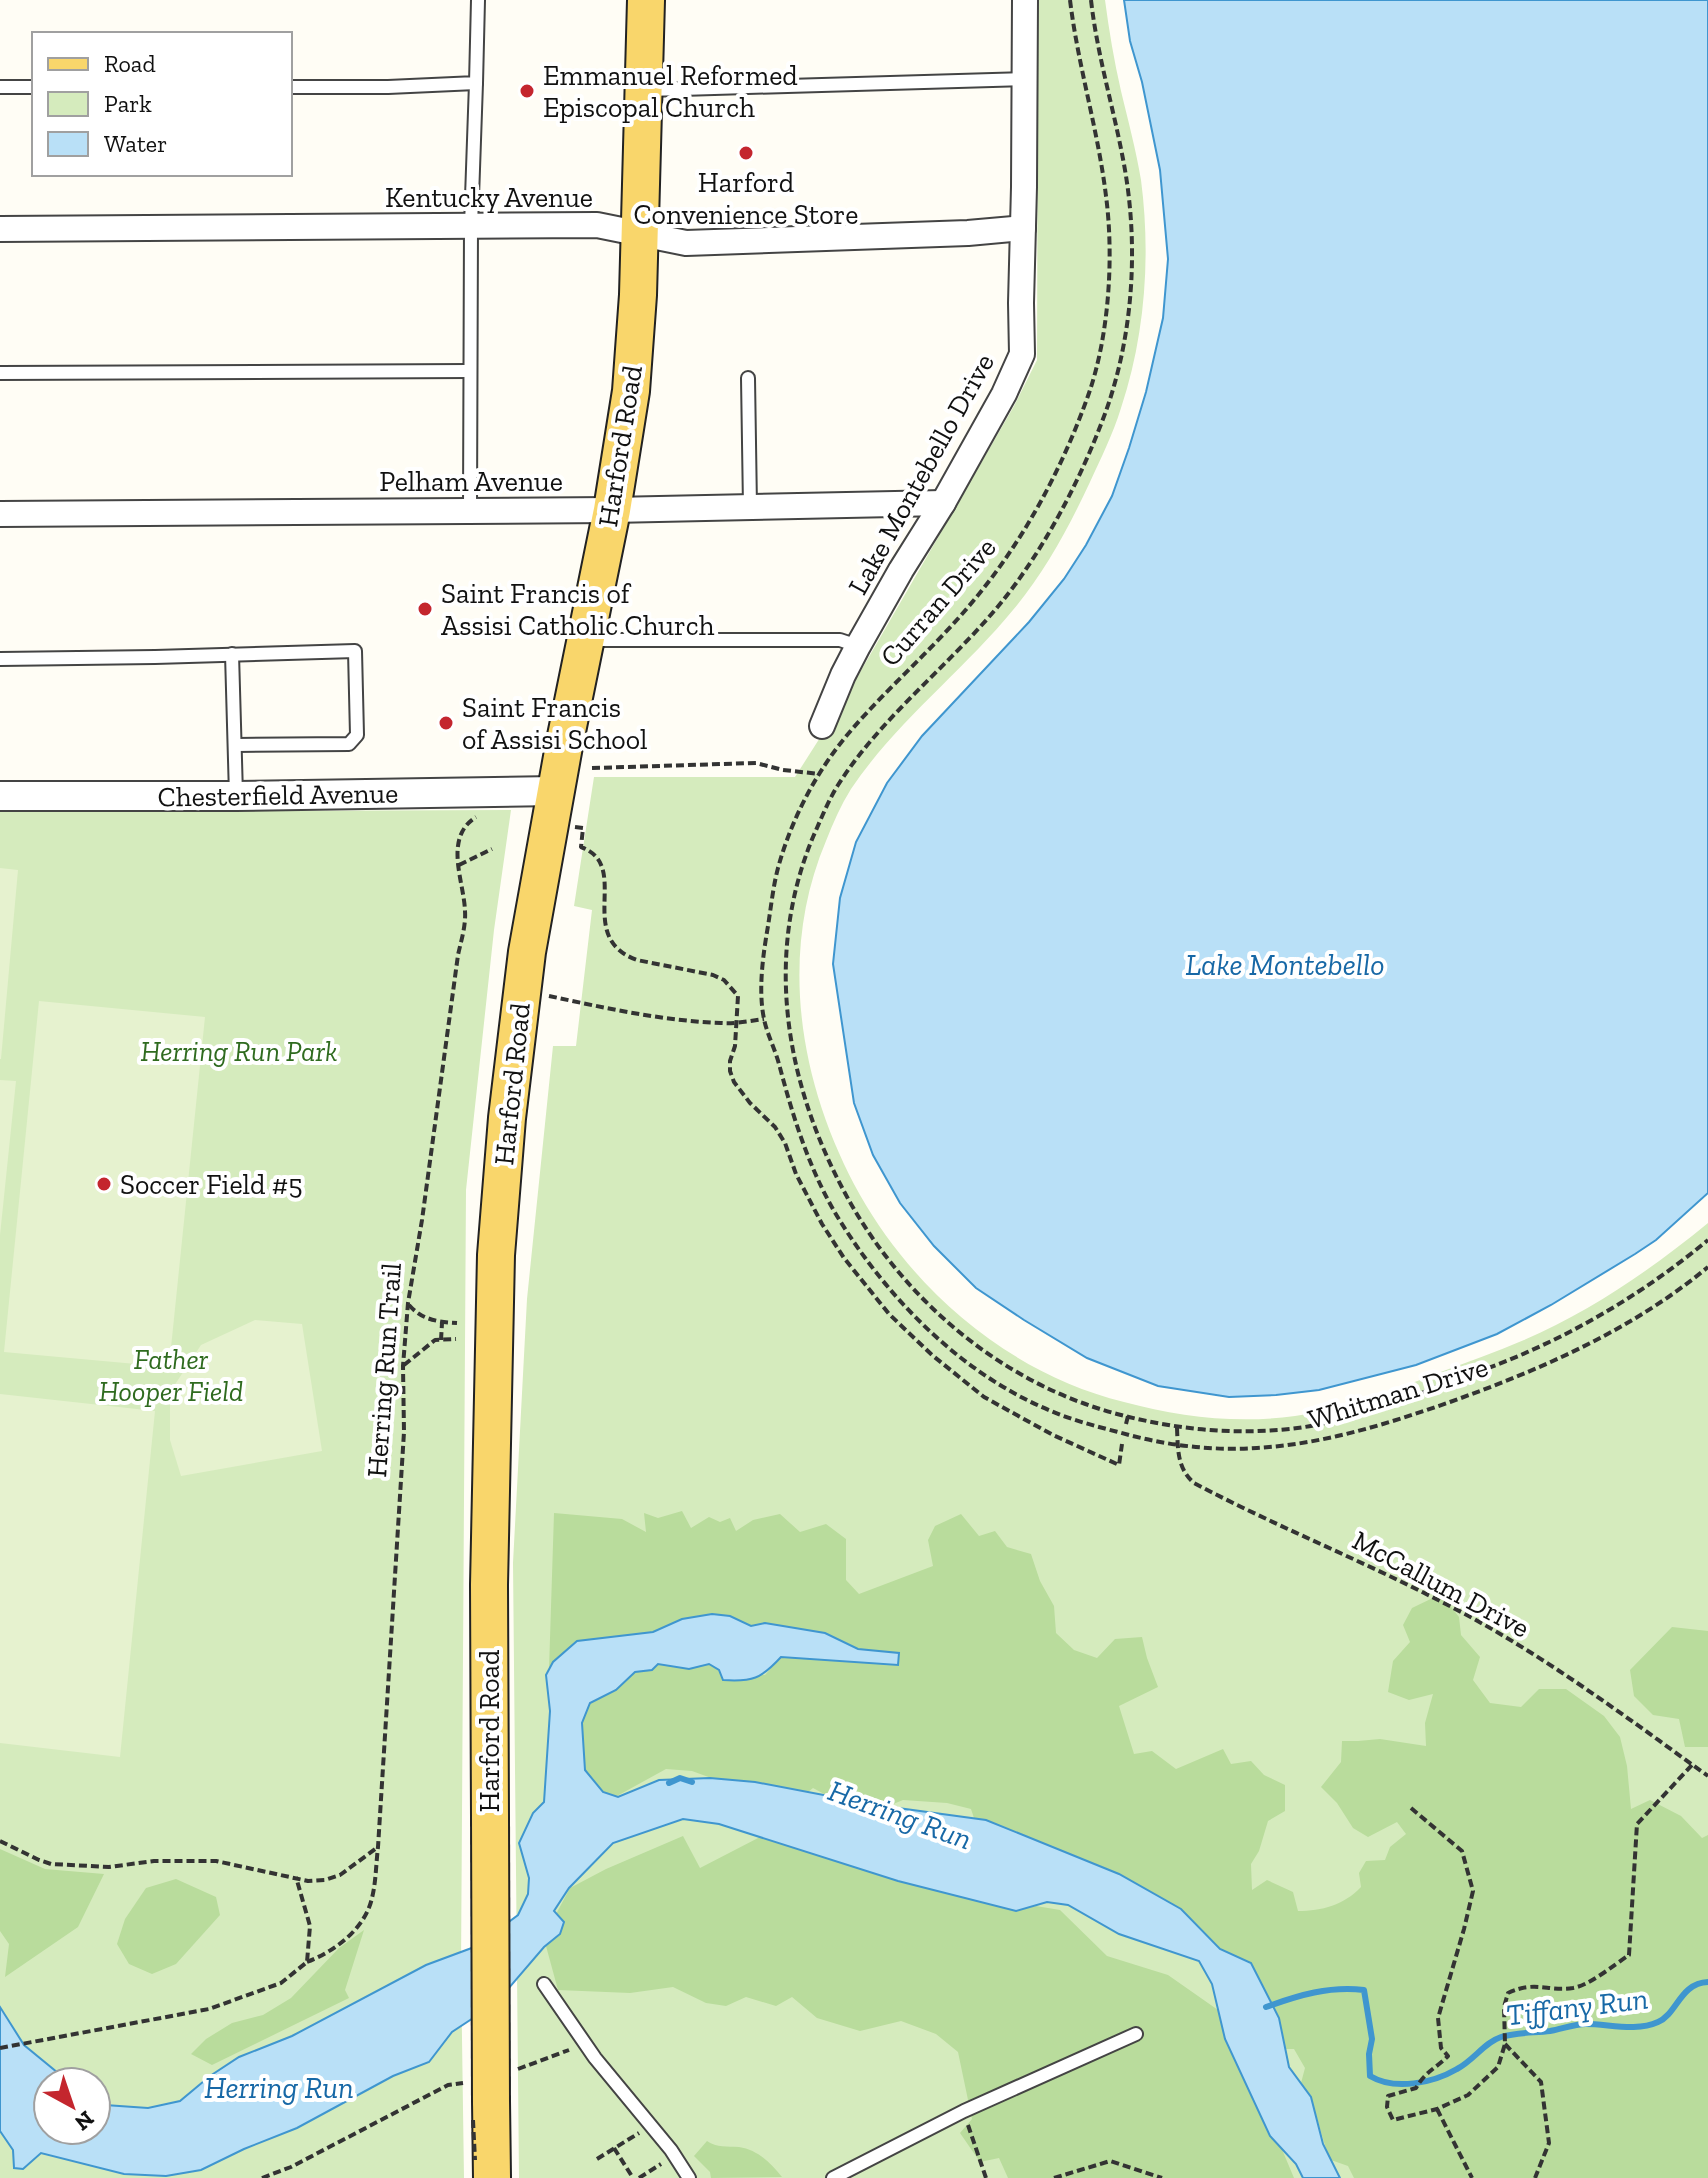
<svg xmlns="http://www.w3.org/2000/svg" width="1708" height="2178" font-family="'Zilla Slab',serif">
<style>
.green{fill:#d5ebbd;fill-rule:evenodd}
.forest{fill:#b9dc9c}
.pitch{fill:#e6f2cf}
.water{fill:#b9e0f7;stroke:#3f96cf;stroke-width:2}
.lines{fill:none;stroke-linecap:round;stroke-linejoin:round}
.stream{stroke:#3f96cf;stroke-width:6}
.service-casing{stroke:#444;stroke-width:16}
.minor-casing{stroke:#444;stroke-width:28}
.tertiary-casing{stroke:#444;stroke-width:32}
.primary-casing{stroke:#222;stroke-width:40}
.path{stroke:#333;stroke-width:4;stroke-dasharray:8 4;stroke-linecap:butt}
.service{stroke:#fff;stroke-width:12}
.minor{stroke:#fff;stroke-width:24}
.tertiary{stroke:#fff;stroke-width:28}
.primary{stroke:#f9d66b;stroke-width:36}
.primary-bridge-casing{stroke:#222;stroke-width:40;stroke-linecap:butt}
.path-bridge{stroke:#333;stroke-width:4;stroke-dasharray:8 4;stroke-linecap:butt}
.primary-bridge{stroke:#f9d66b;stroke-width:36}
.poi-dot{fill:#c4262e;stroke:#fff;stroke-width:3}
.labels{text-anchor:middle;dominant-baseline:central;stroke-width:8;stroke-linejoin:round;paint-order:stroke}
.poi-label{font-size:28px;fill:#111;stroke:#fff;text-anchor:start}
.street-label{font-size:28px;fill:#111;stroke:#fff}
.park-label{font-size:28px;font-style:italic;fill:#2f6b1f;stroke:#fff}
.water-label{font-size:30px;font-style:italic;fill:#1768a6;stroke:#fff}
</style>
<rect width="100%" height="100%" fill="#fffdf5"/>
<!-- green -->
<g class="green">
<path d="M 1038,0 L 1105,0 C 1109,30 1114,61 1121,91 C 1128,120 1136,150 1141,180 C 1151,256 1145,336 1121,408 C 1113,434 1101,458 1090,482 C 1069,527 1045,572 1013,610 C 962,672 896,722 851,789 C 841,805 833,823 826,841 C 777,957 800,1087 860,1195 C 917,1295 1012,1374 1124,1402 C 1180,1417 1237,1424 1295,1416 C 1344,1409 1392,1391 1438,1373 C 1467,1362 1496,1352 1524,1340 C 1591,1311 1652,1269 1708,1223 L 1708,2178 L 519,2178 L 513,1563 L 527,1299 L 553,1046 L 576,1046 L 592,910 L 574,906 L 594,777 L 795,777 L 844,700 L 1014,406 L 1037,360 Z"/>
<path d="M 511,810 L 494,930 L 466,1190 L 461,1968 L 464,2178 L 0,2178 L 0,812 ZM 48,2082 L 96,2082 L 96,2130 L 48,2130 Z"/>
</g>
<!-- forest -->
<g class="forest">
<path d="M 682,1511 L 691,1528 L 709,1517 L 720,1522 L 730,1518 L 736,1531 L 753,1520 L 780,1514 L 800,1532 L 826,1524 L 846,1539 L 846,1580 L 859,1594 L 933,1566 L 928,1540 L 935,1526 L 961,1514 L 979,1536 L 995,1531 L 1007,1547 L 1031,1554 L 1040,1581 L 1054,1606 L 1056,1633 L 1074,1650 L 1097,1658 L 1115,1639 L 1142,1637 L 1147,1658 L 1158,1687 L 1119,1706 L 1134,1754 L 1152,1751 L 1176,1769 L 1223,1749 L 1231,1764 L 1251,1761 L 1264,1775 L 1285,1785 L 1285,1811 L 1268,1821 L 1259,1851 L 1251,1864 L 1252,1890 L 1267,1880 L 1293,1892 L 1298,1911 C 1322,1911 1344,1905 1361,1887 L 1359,1873 L 1366,1861 L 1385,1860 L 1390,1847 L 1406,1834 L 1397,1822 L 1368,1837 L 1353,1828 L 1337,1803 L 1321,1787 L 1341,1762 L 1342,1741 L 1358,1741 L 1380,1739 L 1426,1746 L 1425,1723 L 1433,1694 L 1409,1700 L 1388,1692 L 1393,1661 L 1410,1642 L 1403,1625 L 1412,1608 L 1441,1594 L 1459,1617 L 1461,1635 L 1480,1657 L 1473,1680 L 1490,1703 L 1521,1707 L 1539,1689 L 1566,1689 L 1604,1716 L 1620,1737 L 1627,1766 L 1631,1809 L 1650,1800 L 1681,1816 L 1702,1838 L 1708,1835 L 1708,2178 L 1354,2178 L 1348,2166 L 1331,2160 C 1319,2135 1318,2106 1301,2083 L 1305,2068 L 1294,2049 L 1285,2049 L 1279,2017 L 1251,1963 L 1220,1949 L 1181,1909 L 986,1820 L 974,1818 L 971,1809 L 947,1803 L 903,1800 L 886,1807 L 826,1795 L 813,1788 L 808,1792 L 755,1782 L 714,1779 L 692,1771 L 666,1769 L 617,1796 L 604,1792 L 585,1770 L 582,1723 L 590,1703 L 616,1690 L 635,1672 L 652,1670 L 658,1664 L 689,1669 L 709,1664 L 719,1670 L 765,1675 L 781,1657 L 898,1665 L 899,1653 L 858,1649 L 825,1633 L 765,1623 L 751,1626 L 730,1616 L 682,1619 L 653,1632 L 577,1641 L 549,1670 L 554,1513 L 622,1519 L 646,1532 L 644,1513 L 658,1518 Z"/>
<path d="M 1672,1627 L 1708,1631 L 1708,1747 L 1685,1747 L 1679,1719 L 1653,1715 L 1634,1696 L 1630,1670 Z"/>
<path d="M 683,1836 L 700,1868 L 760,1837 L 898,1881 L 1015,1911 L 1036,1906 L 1060,1910 L 1107,1956 L 1168,1975 L 1218,2010 L 1225,2039 L 1270,2135 L 1281,2147 L 1294,2178 L 1008,2178 L 999,2158 L 980,2162 L 960,2133 L 972,2119 L 958,2052 L 936,2034 L 901,2021 L 860,2031 L 817,2018 L 792,1997 L 776,2006 L 746,1997 L 726,2006 L 706,2003 L 673,1987 L 630,1993 L 558,1990 L 546,1946 L 560,1934 L 564,1922 L 556,1914 L 570,1888 L 606,1869 Z"/>
<path d="M 0,1849 L 45,1869 L 104,1874 L 78,1927 L 5,1977 L 9,1944 L 0,1931 Z"/>
<path d="M 176,1879 L 216,1897 L 220,1915 L 176,1964 L 152,1974 L 129,1964 L 117,1944 L 125,1919 L 146,1888 Z"/>
<path d="M 364,1930 L 345,1990 L 349,1998 L 212,2065 L 191,2054 L 206,2039 L 232,2023 L 263,2015 L 291,1998 L 339,1948 Z"/>
<path d="M 707,2141 C 717,2148 727,2146 739,2147 C 758,2150 771,2163 782,2177 L 711,2178 L 710,2172 L 694,2156 Z"/>
</g>
<!-- pitch -->
<g class="pitch">
<path d="M 0,868 L 18,870 L 1,1059 L 0,1059 Z"/>
<path d="M 39,1001 L 205,1017 L 169,1367 L 4,1352 Z"/>
<path d="M 0,1080 L 16,1081 L 0,1235 Z"/>
<path d="M 255,1320 L 302,1324 L 322,1451 L 181,1476 L 170,1440 L 170,1392 L 201,1345 Z"/>
<path d="M 0,1394 L 155,1411 L 120,1757 L 0,1743 Z"/>
</g>
<!-- water -->
<g class="water">
<path d="M 1124,0 L 1708,0 L 1708,1193 L 1656,1240 L 1635,1254 L 1551,1305 L 1497,1334 L 1416,1365 L 1319,1390 L 1276,1395 L 1229,1397 L 1158,1386 L 1087,1358 L 1024,1320 L 976,1288 L 934,1246 L 900,1203 L 873,1155 L 854,1103 L 833,964 L 840,898 L 856,842 L 887,783 L 922,736 L 1029,622 L 1064,579 L 1086,545 L 1112,496 L 1129,448 L 1146,392 L 1163,318 L 1168,259 L 1160,170 L 1142,82 L 1130,41 Z"/>
<path d="M 712,1614 L 730,1616 L 751,1626 L 765,1623 L 825,1633 L 858,1649 L 899,1653 L 898,1665 L 781,1657 C 761,1679 752,1682 723,1680 L 719,1670 L 709,1664 L 689,1669 L 658,1664 L 652,1670 L 635,1672 L 616,1690 L 590,1703 L 582,1723 L 585,1770 L 603,1792 L 618,1797 L 659,1780 L 710,1778 L 755,1782 L 876,1805 L 986,1820 L 1119,1874 L 1181,1909 L 1220,1949 L 1251,1963 L 1279,2018 L 1289,2067 L 1311,2097 L 1323,2144 L 1340,2178 L 1303,2178 L 1296,2164 L 1270,2136 L 1225,2039 L 1212,1984 L 1199,1961 L 1119,1934 L 1068,1905 L 1047,1902 L 1016,1911 L 898,1881 L 719,1824 L 683,1819 L 613,1843 L 569,1888 L 554,1911 L 564,1922 L 560,1934 L 544,1947 L 496,2003 L 452,2032 L 429,2062 L 393,2076 L 297,2128 L 244,2149 L 201,2170 L 166,2176 L 124,2174 L 41,2153 L 23,2169 L 14,2168 L 13,2150 L 0,2131 L 0,2007 L 24,2045 L 69,2082 L 48,2082 L 48,2130 L 96,2130 L 96,2100 L 105,2105 L 148,2108 L 180,2101 L 210,2076 L 239,2057 L 292,2036 L 426,1965 L 477,1946 L 518,1915 L 528,1894 L 529,1878 L 519,1843 L 533,1813 L 544,1802 L 550,1711 L 546,1675 L 553,1662 L 577,1641 L 653,1632 L 682,1619 Z"/>
</g>
<g class="lines">
<!-- stream -->
<g class="stream">
<path d="M 669,1783 L 680,1778 L 692,1782"/>
<path d="M 1266,2007 C 1299,1995 1329,1986 1364,1990 L 1372,2039 L 1369,2054 L 1370,2076 C 1395,2091 1433,2083 1457,2069 C 1473,2061 1485,2042 1501,2037 C 1517,2032 1534,2033 1550,2031 C 1562,2029 1574,2024 1586,2024 C 1609,2024 1636,2032 1658,2022 C 1677,2014 1680,1983 1708,1982"/>
</g>
<!-- service casing -->
<g class="service-casing">
<g id="service">
<path d="M 0,87 L 34,87"/>
<path d="M 290,87 L 388,87 L 476,83 L 478,0"/>
<path d="M 648,90 L 1024,79"/>
<path d="M 0,373 L 470,371"/>
<path d="M 748,378 L 750,507"/>
<path d="M 470,511 L 471,226 L 476,83"/>
<path d="M 590,640 L 840,640 L 858,646"/>
<path d="M 232,654 L 236,795"/>
<path d="M 0,659 L 155,657 L 355,651 L 357,735 L 349,744 L 236,745"/>
<path d="M 544,1984 L 595,2058 L 671,2150 L 689,2178"/>
<path d="M 833,2178 L 964,2111 L 1136,2034"/>
</g>
</g>
<!-- minor casing -->
<g class="minor-casing">
<g id="minor">
<path d="M 0,229 L 597,225 L 686,243 L 968,233 L 1023,228"/>
<path d="M 0,514 L 612,510 L 943,503"/>
<path d="M 822,726 L 843,675 L 858,646 L 901,570 L 943,503 L 1004,394 L 1022,354 L 1021,303 L 1024,187 L 1025,0"/>
</g>
</g>
<!-- tertiary casing -->
<g class="tertiary-casing">
<path id="tertiary" d="M 0,796 L 236,796 L 555,791"/>
</g>
<!-- primary casing -->
<g class="primary-casing">
<g id="primary">
<path d="M 490,1817 L 489,1585 L 496,1255 L 507,1118 L 527,952 L 564,746 L 612,510 L 631,391 L 638,295 L 646,0"/>
<path d="M 491,2101 L 492,2178"/>
</g>
</g>
<!-- path -->
<g class="path">
<path d="M 1070,0 C 1078,66 1098,130 1106,196 C 1114,257 1109,335 1089,393 C 1062,470 1022,544 969,606 C 931,651 886,689 848,734 C 816,772 791,820 778,868 C 773,887 771,907 768,926 C 763,955 758,990 764,1019 C 767,1034 775,1049 779,1064 C 793,1117 809,1169 837,1216 C 887,1298 961,1374 1051,1411 C 1072,1420 1095,1426 1118,1432 C 1163,1445 1210,1451 1257,1448 C 1324,1444 1387,1424 1450,1402 C 1542,1369 1632,1330 1708,1267"/>
<path d="M 1091,0 C 1097,54 1113,106 1123,159 C 1139,241 1134,332 1106,411 C 1082,477 1045,549 1000,604 C 949,666 882,716 838,785 C 828,801 821,819 813,837 C 762,960 787,1091 851,1204 C 909,1305 1005,1384 1117,1414 C 1174,1429 1231,1435 1290,1429 C 1343,1423 1396,1403 1445,1384 C 1474,1373 1504,1363 1532,1350 C 1595,1322 1655,1284 1708,1240"/>
<path d="M 592,768 L 756,763 L 783,770 L 820,774"/>
<path d="M 575,827 L 583,828 L 581,847 C 633,866 573,937 637,960 L 713,975 L 724,980 L 738,996 L 735,1046 L 730,1061 L 730,1071 L 734,1082 L 750,1103 L 775,1127 L 785,1143 L 796,1174 L 822,1224 L 844,1258 L 889,1314 L 932,1355 L 984,1397 L 1053,1435 L 1119,1465 L 1122,1444"/>
<path d="M 459,865 L 492,849"/>
<path d="M 549,996 C 605,1008 664,1021 721,1023 C 735,1024 750,1021 764,1019"/>
<path d="M 409,1305 C 422,1320 438,1322 457,1323"/>
<path d="M 441,1340 L 442,1323"/>
<path d="M 404,1365 L 435,1340 L 456,1339"/>
<path d="M 1126,1424 L 1128,1416"/>
<path d="M 1177,1428 C 1178,1450 1177,1468 1194,1483 C 1275,1526 1361,1560 1442,1602 C 1537,1650 1622,1714 1708,1776"/>
<path d="M 1411,1808 L 1462,1851 L 1473,1891 L 1464,1929 L 1438,2018 L 1441,2048 L 1448,2056 C 1435,2069 1426,2071 1416,2088 L 1388,2096 L 1387,2107 L 1393,2120 L 1437,2109 L 1468,2095 L 1498,2067 L 1505,2044 L 1504,2007 L 1508,1993 C 1536,1980 1547,1992 1573,1988 C 1590,1985 1614,1965 1629,1955 L 1637,1824 L 1692,1765"/>
<path d="M 0,1841 L 39,1860 L 51,1864 L 109,1867 L 154,1861 L 216,1861 L 308,1881 L 325,1880 L 340,1875 L 378,1847"/>
<path d="M 307,1962 C 335,1951 365,1929 372,1898 C 376,1882 376,1864 378,1847 L 404,1432 L 403,1366 L 408,1303 L 422,1220 L 458,955 C 461,941 466,926 465,911 C 464,881 443,838 476,817"/>
<path d="M 1505,2044 L 1541,2082 L 1549,2143 L 1535,2178"/>
<path d="M 0,2048 L 209,2009 L 281,1983 L 307,1962 L 310,1926 L 296,1877"/>
<path d="M 518,2069 L 569,2050"/>
<path d="M 1437,2109 L 1472,2178"/>
<path d="M 968,2125 L 986,2178"/>
<path d="M 614,2148 L 633,2178"/>
<path d="M 597,2159 L 639,2133"/>
<path d="M 262,2178 L 291,2167 L 448,2085 L 463,2083"/>
<path d="M 639,2178 L 661,2164"/>
<path d="M 1054,2178 L 1110,2161 L 1162,2178"/>
</g>
<!-- service -->
<use href="#service" class="service"/>
<!-- minor -->
<use href="#minor" class="minor"/>
<!-- tertiary -->
<use href="#tertiary" class="tertiary"/>
<!-- primary -->
<use href="#primary" class="primary"/>
<!-- primary-bridge casing -->
<g class="primary-bridge-casing">
<path id="primary-bridge" d="M 490,1817 L 491,2101"/>
</g>
<!-- path-bridge -->
<path class="path-bridge" d="M 473,2120 L 475,2160"/>
<!-- primary-bridge -->
<use href="#primary-bridge" class="primary-bridge"/>
</g>
<!-- markers -->
<g class="poi-dot">
<circle cx="527" cy="91" r="8"/>
<circle cx="746" cy="153" r="8"/>
<circle cx="425" cy="609" r="8"/>
<circle cx="446" cy="723" r="8"/>
<circle cx="104" cy="1184" r="8"/>
</g>
<g class="labels">
<!-- poi labels -->
<g class="poi-label">
<text x="543" y="75">Emmanuel Reformed<tspan x="543" dy="32">Episcopal Church</tspan></text>
<text x="746" y="182" text-anchor="middle">Harford<tspan x="746" dy="32">Convenience Store</tspan></text>
<text x="441" y="593">Saint Francis of<tspan x="441" dy="32">Assisi Catholic Church</tspan></text>
<text x="462" y="707">Saint Francis<tspan x="462" dy="32">of Assisi School</tspan></text>
<text x="120" y="1184">Soccer Field #5</text>
</g>
<!-- street labels -->
<g class="street-label">
<text x="489" y="197">Kentucky Avenue</text>
<text transform="translate(620 446) rotate(-81)">Harford Road</text>
<text transform="translate(921 474) rotate(-61)">Lake Montebello Drive</text>
<text x="471" y="481">Pelham Avenue</text>
<text transform="translate(938 602) rotate(-49)">Curran Drive</text>
<text transform="translate(278 795) rotate(-1)">Chesterfield Avenue</text>
<text transform="translate(512 1084) rotate(-84)">Harford Road</text>
<text transform="translate(384 1370) rotate(-86)">Herring Run Trail</text>
<text transform="translate(1398 1393) rotate(-17)">Whitman Drive</text>
<text transform="translate(1441 1584) rotate(28)">McCallum Drive</text>
<text transform="translate(489 1731) rotate(-90)">Harford Road</text>
</g>
<!-- park labels -->
<g class="park-label">
<text x="239" y="1051">Herring Run Park</text>
<text x="171" y="1359">Father<tspan x="171" dy="32">Hooper Field</tspan></text>
</g>
<!-- water labels -->
<g class="water-label">
<text x="1285" y="965">Lake Montebello</text>
<text transform="translate(900 1815) rotate(20)">Herring Run</text>
<text transform="translate(1577 2007) rotate(-7)">Tiffany Run</text>
<text x="279" y="2088">Herring Run</text>
</g>
</g>
<!-- legend -->
<rect x="32" y="32" width="260" height="144" fill="#ffffff" stroke="#a0a0a0" stroke-width="2"/>
<rect x="48" y="58" width="40" height="12" fill="#f9d66b" stroke="#a0a0a0" stroke-width="2"/>
<text x="104" y="72" font-size="24" fill="#111111">Road</text>
<rect x="48" y="92" width="40" height="24" fill="#d5ebbd" stroke="#a0a0a0" stroke-width="2"/>
<text x="104" y="112" font-size="24" fill="#111111">Park</text>
<rect x="48" y="132" width="40" height="24" fill="#b9e0f7" stroke="#a0a0a0" stroke-width="2"/>
<text x="104" y="152" font-size="24" fill="#111111">Water</text>
<!-- north arrow -->
<g transform="translate(72 2106) rotate(140)"><circle r="38" fill="#ffffff" stroke="#a0a0a0" stroke-width="2"/>
<path d="M0-6L14 30L0 20L-14 30Z" fill="#c4262e"/>
<text y="-12" font-size="22" font-weight="bold" text-anchor="middle" fill="#111111">N</text>
</g>
</svg>
